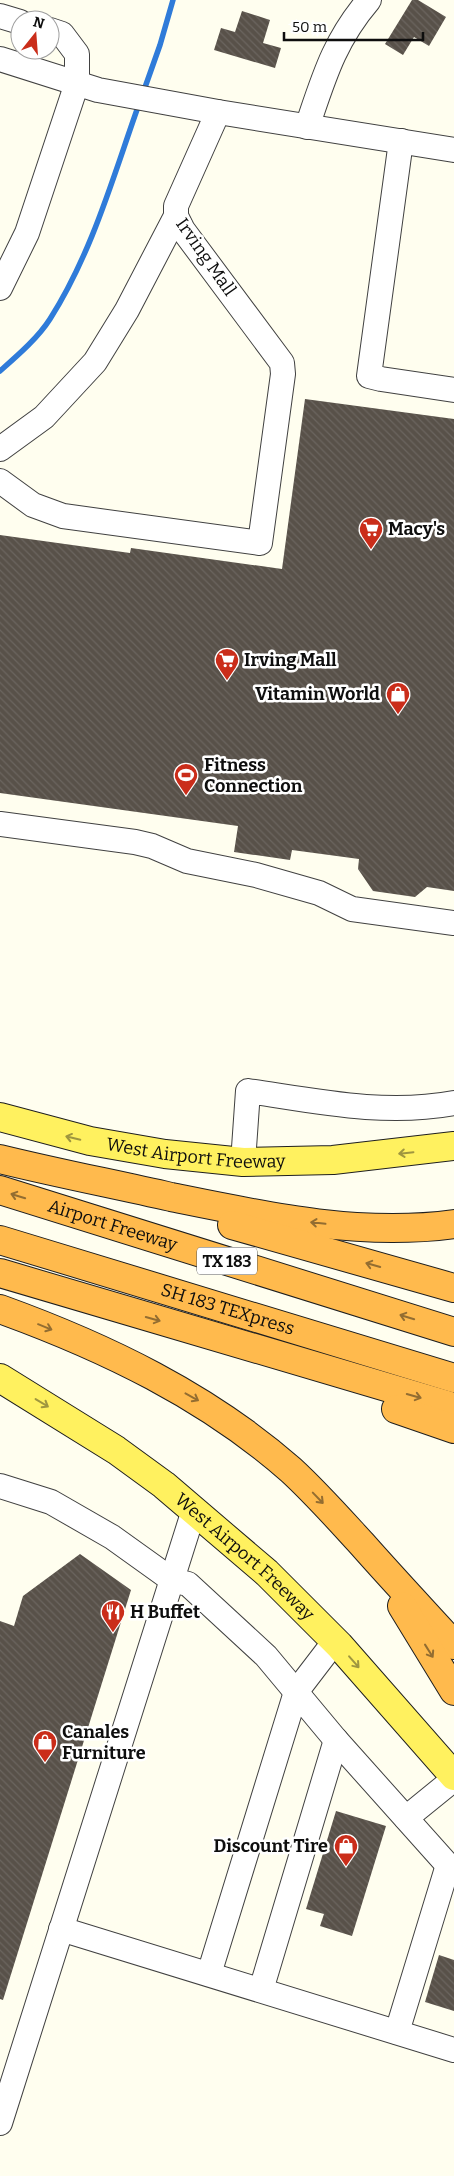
<svg xmlns="http://www.w3.org/2000/svg" width="454" height="2176" font-family="Bitter,serif">
<style>
.lines{fill:none;stroke-linecap:round;stroke-linejoin:round}
.stream{stroke:#2f7bd9;stroke-width:5.5}
.building{fill:url(#building-back-hatch)}
.minor-casing{stroke:#414141;stroke-width:26}
.major-casing{stroke:#1f1f1f;stroke-width:30}
.highway-casing{stroke:#1f1f1f;stroke-width:30}
.minor{stroke:#fff;stroke-width:24}
.major{stroke:#fff15f;stroke-width:28}
.highway{stroke:#ffba4d;stroke-width:28}
.oneway{stroke:#9f963f}
.oneway2{stroke:#936d31}
.labels{text-anchor:middle;dominant-baseline:central;stroke-width:5;stroke-linejoin:round;paint-order:stroke}
.shield{fill:#fff;stroke:#565656;stroke-width:1}
.shield-label{font-size:16px;font-weight:bold;fill:#0e0e0e}
.street-label{font-size:18px;fill:#0e0e0e;stroke:#fff}
.poi-label{font-size:18px;font-weight:bold;fill:#0e0e0e;stroke:#fff;text-anchor:start}
</style>
<defs>
<pattern id="building-back-hatch" width="6" height="6" patternUnits="userSpaceOnUse" patternTransform="scale(1.25)"><rect width="6" height="6" fill="#585149"/><path d="M-1 5l2 2M0 0l6 6M5-1l2 2" fill="none" stroke="#6b655f"/></pattern>
</defs>
<rect width="100%" height="100%" fill="#fffeef"/>
<g class="lines">
<!-- stream -->
<g class="stream">
<path d="M 143,93 L 160,45 L 173,0"/>
<path d="M 0,371 C 17,356 38,338 50,319 C 92,253 113,177 139,104"/>
</g>
</g>
<!-- building -->
<g class="building">
<path d="M 412,0 L 418,0 L 446,17 L 429,46 L 414,37 L 403,55 L 385,44 Z"/>
<path d="M 242,11 L 270,20 L 263,43 L 281,48 L 275,68 L 214,50 L 221,28 L 235,32 Z"/>
<path d="M 305,399 L 454,419 L 454,891 L 427,887 L 415,897 L 373,891 L 358,869 L 359,859 L 292,850 L 290,860 L 234,852 L 238,826 L 0,793 L 0,535 L 130,553 L 131,548 L 282,569 Z"/>
<path d="M 80,1554 L 131,1590 L 3,2000 L 0,1999 L 0,1621 L 14,1626 L 23,1596 Z"/>
<path d="M 336,1811 L 386,1826 L 352,1936 L 320,1926 L 324,1914 L 306,1909 Z"/>
<path d="M 439,1955 L 454,1960 L 454,2011 L 425,2002 Z"/>
</g>
<g class="lines">
<!-- minor casing -->
<g class="minor-casing">
<g id="minor">
<path d="M 0,16 L 20,22"/>
<path d="M 0,59 L 98,90 L 218,112"/>
<path d="M 307,127 C 324,77 334,41 369,0"/>
<path d="M 401,141 L 369,376 L 381,379 L 454,390"/>
<path d="M 0,288 L 27,233 L 77,83 L 77,54 L 62,34 L 50,30"/>
<path d="M 0,449 L 44,417 L 95,362 L 127,310 L 176,216"/>
<path d="M 0,481 L 33,505 L 63,516 L 260,543 L 283,374 L 282,363 L 183,230 L 176,216 L 176,206 L 218,112 L 454,150"/>
<path d="M 0,824 L 135,842 L 152,846 L 187,861 L 256,875 L 319,893 L 352,909 L 454,923"/>
<path d="M 243,1162 L 248,1091 C 316,1101 385,1116 454,1103"/>
<path d="M 0,1486 L 51,1502 L 112,1537 L 172,1580 L 188,1584 L 266,1656 L 336,1740 L 454,1872"/>
<path d="M 406,1818 L 454,1779"/>
<path d="M 61,1929 L 454,2050"/>
<path d="M 209,1974 L 296,1692 L 335,1641"/>
<path d="M 261,1990 L 336,1740"/>
<path d="M 397,2032 L 448,1865"/>
<path d="M 0,2123 L 194,1510"/>
</g>
</g>
<!-- major casing -->
<g class="major-casing">
<g id="major">
<path id="s1" d="M 0,1117 L 90,1141 L 165,1154 L 243,1162 L 333,1160 L 454,1146"/>
<path id="s2" d="M 0,1378 L 116,1450 L 164,1485 L 267,1573 L 339,1645 L 454,1776"/>
</g>
</g>
<!-- highway casing -->
<g class="highway-casing">
<g id="highway">
<path d="M 0,1159 C 57,1173 114,1184 171,1197 C 264,1216 359,1237 454,1224"/>
<path id="s3" d="M 0,1190 L 454,1332"/>
<path d="M 232,1225 L 454,1288"/>
<path id="s4" d="M 0,1240 L 454,1378"/>
<path d="M 0,1273 L 454,1407"/>
<path d="M 0,1309 C 105,1347 207,1396 291,1470 C 316,1493 339,1519 362,1544 C 392,1578 423,1611 454,1645"/>
<path d="M 396,1409 L 454,1429"/>
<path d="M 402,1606 L 454,1691"/>
</g>
</g>
<!-- minor -->
<use href="#minor" class="minor"/>
<!-- major -->
<use href="#major" class="major"/>
<!-- highway -->
<use href="#highway" class="highway"/>
</g>
<!-- one-way arrows -->
<defs><path id="oneway-shaft" d="M-6 0H5M1.5-3L5.5 0L1.5 3" fill="none" stroke-width="1.6" stroke-linecap="round" stroke-linejoin="round" transform="scale(1.25)"/></defs>
<g class="oneway">
<use href="#oneway-shaft" transform="translate(73 1138) rotate(-167)"/>
<use href="#oneway-shaft" transform="translate(406 1153) rotate(174)"/>
<use href="#oneway-shaft" transform="translate(42 1403) rotate(31)"/>
<use href="#oneway-shaft" transform="translate(354 1662) rotate(49)"/>
</g>
<g class="oneway2">
<use href="#oneway-shaft" transform="translate(18 1196) rotate(-163)"/>
<use href="#oneway-shaft" transform="translate(318 1223) rotate(-174)"/>
<use href="#oneway-shaft" transform="translate(373 1265) rotate(-164)"/>
<use href="#oneway-shaft" transform="translate(407 1317) rotate(-163)"/>
<use href="#oneway-shaft" transform="translate(153 1319) rotate(16)"/>
<use href="#oneway-shaft" transform="translate(45 1327) rotate(22)"/>
<use href="#oneway-shaft" transform="translate(414 1396) rotate(16)"/>
<use href="#oneway-shaft" transform="translate(192 1397) rotate(29)"/>
<use href="#oneway-shaft" transform="translate(318 1498) rotate(46)"/>
<use href="#oneway-shaft" transform="translate(429 1651) rotate(58)"/>
</g>
<!-- icons -->
<defs>
<g id="supermarket-pin" transform="scale(1.25)"><path d="M0 17L-7.5 6A9.5 9.5 0 1 1 7.5 6Z" fill="#ca2d1a" stroke="#fff"/><path d="M-6-5.5h2.5l.6 2H6L4.5 2H-2.5L-4.4-4H-6ZM-1.5 3.2a1.3 1.3 0 1 0 .1 0ZM3 3.2a1.3 1.3 0 1 0 .1 0Z" fill="#fff"/></g>
<g id="shop-pin" transform="scale(1.25)"><path d="M0 17L-7.5 6A9.5 9.5 0 1 1 7.5 6Z" fill="#ca2d1a" stroke="#fff"/><path d="M-5-2.5h2.3a2.7 3.5 0 0 1 5.4 0H5L5.5 6h-11ZM-1.5-2.5h3a1.5 2.3 0 0 0-3 0Z" fill="#fff"/></g>
<g id="stadium-pin" transform="scale(1.25)"><path d="M0 17L-7.5 6A9.5 9.5 0 1 1 7.5 6Z" fill="#ca2d1a" stroke="#fff"/><path d="M0-5a6.5 5 0 1 0 0 10a6.5 5 0 1 0 0-10ZM-3.5-1.8h7v3.6h-7Z" fill="#fff"/></g>
<g id="restaurant-pin" transform="scale(1.25)"><path d="M0 17L-7.5 6A9.5 9.5 0 1 1 7.5 6Z" fill="#ca2d1a" stroke="#fff"/><path d="M-5-6h1v4h1v-4h1v4h1v-4h1v5L-1.5 .5V6h-2V.5L-5-1ZM5-6V6H3V1.5H1.5Q1.5-4 5-6Z" fill="#fff"/></g>
</defs>
<g fill-rule="evenodd">
<use href="#supermarket-pin" x="371" y="529"/>
<use href="#supermarket-pin" x="227" y="660"/>
<use href="#shop-pin" x="398" y="694"/>
<use href="#stadium-pin" x="186" y="775"/>
<use href="#restaurant-pin" x="113" y="1612"/>
<use href="#shop-pin" x="45" y="1742"/>
<use href="#shop-pin" x="346" y="1846"/>
</g>
<g class="labels">
<!-- shield labels -->
<rect class="shield" x="197" y="1247.5" width="60" height="27" rx="4"/>
<g class="shield-label">
<text x="227" y="1261">TX 183</text>
</g>
<!-- street labels -->
<g class="street-label">
<text transform="translate(206 257) rotate(55)">Irving Mall</text>
<text stroke="none"><textPath href="#s1" startOffset="200">West Airport Freeway</textPath></text>
<text stroke="none"><textPath href="#s3" startOffset="118">Airport Freeway</textPath></text>
<text stroke="none"><textPath href="#s4" startOffset="238">SH 183 TEXpress</textPath></text>
<text stroke="none"><textPath href="#s2" startOffset="304">West Airport Freeway</textPath></text>
</g>
<!-- poi labels -->
<g class="poi-label">
<text x="388" y="529">Macy's</text>
<text x="244" y="660">Irving Mall</text>
<text x="380" y="694" text-anchor="end">Vitamin World</text>
<text x="204" y="765">Fitness<tspan x="204" dy="21">Connection</tspan></text>
<text x="130" y="1612">H Buffet</text>
<text x="62" y="1732">Canales<tspan x="62" dy="21">Furniture</tspan></text>
<text x="328" y="1846" text-anchor="end">Discount Tire</text>
</g>
</g>
<!-- north arrow -->
<g transform="translate(35 35) rotate(17)"><circle r="24" fill="#ffffff" stroke="#9f9f9f"/>
<path d="M0-4L9 19L0 12L-9 19Z" fill="#ca2d1a"/>
<text y="-8" font-size="14" font-weight="bold" text-anchor="middle" fill="#0e0e0e">N</text>
</g>
<!-- scale -->
<path d="M284 32v8h139v-8" fill="none" stroke="#0e0e0e" stroke-width="2.5"/>
<text x="292" y="32" font-size="15" fill="#0e0e0e" stroke="#ffffff" stroke-width="4" paint-order="stroke">50 m</text>
</svg>
